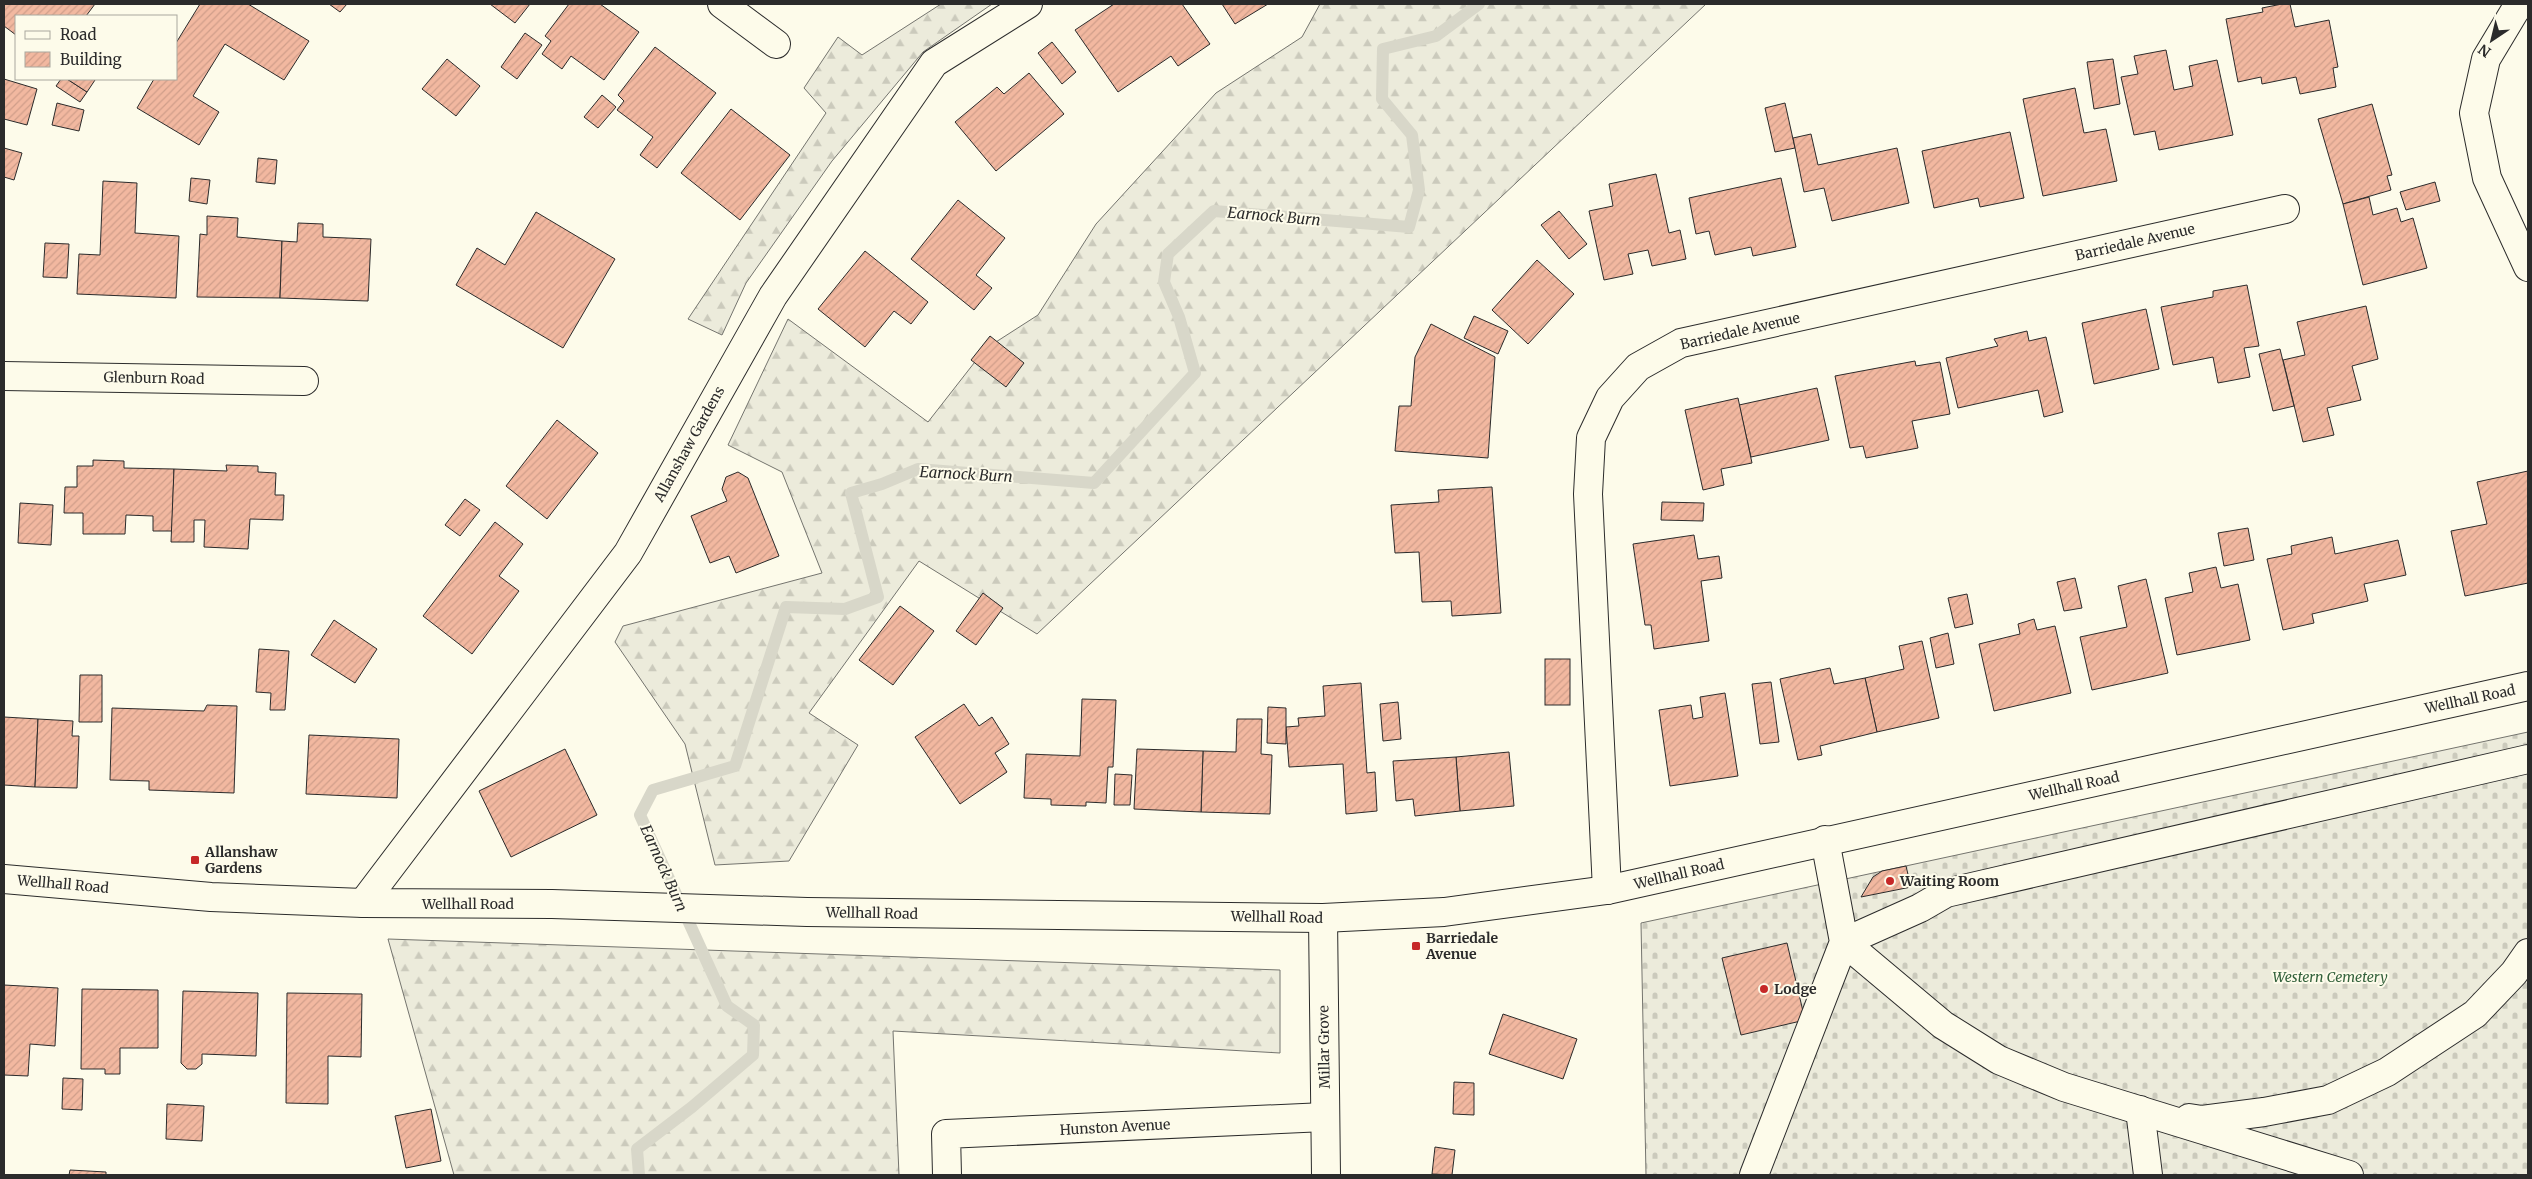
<svg xmlns="http://www.w3.org/2000/svg" width="2532" height="1179" font-family="Merriweather,serif">
<style>
.forest{fill:url(#forest-firs);stroke:#74746e}
.cemetery{fill:url(#cemetery-stones);stroke:#74746e}
.lines{fill:none;stroke-linecap:round;stroke-linejoin:round}
.stream{stroke:#d8d7c9;stroke-width:12}
.building{fill:url(#building-hatch);stroke:#2b2b2b}
.minor-casing{stroke:#2b2b2b;stroke-width:30}
.minor{stroke:#fdfbea;stroke-width:28}
.poi-dot{fill:#c62828;stroke:#fdfbea;stroke-width:2}
.labels{text-anchor:middle;dominant-baseline:central;stroke-width:4;stroke-linejoin:round;paint-order:stroke}
.street-label{font-size:14px;fill:#2b2b2b;stroke:#fdfbea}
.poi-label{font-size:14px;font-weight:bold;fill:#2b2b2b;stroke:#fdfbea;text-anchor:start}
.park-label{font-size:14px;font-style:italic;fill:#34623c;stroke:#fdfbea}
.water-label{font-size:15px;font-style:italic;fill:#2b2b2b;stroke:#fdfbea}
</style>
<defs>
<pattern id="forest-firs" width="22" height="20" patternUnits="userSpaceOnUse" patternTransform="scale(1.25)"><rect width="22" height="20" fill="#ecebdb"/><path d="M5 1l3.5 6h-7zM16 11l3.5 6h-7z" fill="#cbcabc"/></pattern>
<pattern id="cemetery-stones" width="16" height="16" patternUnits="userSpaceOnUse" patternTransform="scale(1.25)"><rect width="16" height="16" fill="#ecebdb"/><path d="M2 7V4a2 2 0 0 1 4 0v3zM10 15v-3a2 2 0 0 1 4 0v3z" fill="#cbcabc"/></pattern>
<pattern id="building-hatch" width="6" height="6" patternUnits="userSpaceOnUse" patternTransform="scale(1.25)"><rect width="6" height="6" fill="#f2b8a0"/><path d="M-1 1l2-2M0 6l6-6M5 7l2-2" fill="none" stroke="#d09e8a"/></pattern>
</defs>
<rect width="100%" height="100%" fill="#fdfbea"/>
<!-- forest -->
<g class="forest">
<path d="M 941,4 L 992,4 L 923,52 L 832,161 L 746,283 L 722,335 L 688,319 L 826,113 L 804,88 L 838,37 L 862,55 Z"/>
<path d="M 1320,4 L 1706,4 L 1037,634 L 919,561 L 809,713 L 858,745 L 789,861 L 715,865 L 685,744 L 615,642 L 623,626 L 822,573 L 782,472 L 728,445 L 788,319 L 928,422 L 985,349 L 1038,315 L 1096,224 L 1216,93 L 1302,37 Z"/>
<path d="M 388,939 L 1280,970 L 1280,1053 L 893,1031 L 899,1175 L 454,1175 Z"/>
</g>
<!-- cemetery -->
<path class="cemetery" d="M 2528,732 L 2528,1175 L 1646,1175 L 1641,923 Z"/>
<g class="lines">
<!-- stream -->
<path class="stream" d="M 639,1175 L 637,1149 L 692,1107 L 753,1055 L 754,1025 L 727,1006 L 640,815 L 653,790 L 735,766 L 786,607 L 845,609 L 878,597 L 851,493 L 882,484 L 918,469 L 1094,483 L 1195,373 L 1179,317 L 1164,282 L 1168,254 L 1214,211 L 1409,227 L 1419,190 L 1412,135 L 1382,99 L 1383,49 L 1436,36 L 1479,4"/>
</g>
<!-- building -->
<g class="building">
<path d="M 4,4 L 95,4 L 86,16 L 16,16 L 16,35 L 4,26 Z"/>
<path d="M 200,4 L 248,4 L 309,41 L 284,80 L 225,44 L 193,96 L 219,112 L 199,145 L 137,108 L 154,79 L 176,79 L 176,43 Z"/>
<path d="M 329,4 L 347,4 L 340,12 Z"/>
<path d="M 490,4 L 530,4 L 515,23 Z"/>
<path d="M 569,4 L 600,4 L 639,32 L 604,80 L 571,56 L 562,69 L 542,54 L 551,41 L 545,36 Z"/>
<path d="M 1114,4 L 1182,4 L 1210,44 L 1178,66 L 1171,56 L 1118,92 L 1075,30 Z"/>
<path d="M 1222,4 L 1268,4 L 1235,24 Z"/>
<path d="M 2282,4 L 2290,4 L 2295,27 L 2329,20 L 2338,67 L 2333,68 L 2336,87 L 2300,94 L 2296,77 L 2262,84 L 2261,77 L 2238,82 L 2226,19 L 2263,12 L 2262,8 Z"/>
<path d="M 525,33 L 542,45 L 517,79 L 501,67 Z"/>
<path d="M 1052,42 L 1076,72 L 1062,84 L 1038,53 Z"/>
<path d="M 655,47 L 716,93 L 657,168 L 640,155 L 653,137 L 617,110 L 624,101 L 618,95 Z"/>
<path d="M 2166,50 L 2174,90 L 2193,86 L 2189,66 L 2217,60 L 2233,135 L 2159,150 L 2155,131 L 2134,135 L 2121,77 L 2138,74 L 2134,56 Z"/>
<path d="M 447,59 L 480,86 L 456,116 L 422,89 Z"/>
<path d="M 2113,59 L 2120,104 L 2094,109 L 2087,62 Z"/>
<path d="M 1029,73 L 1064,114 L 996,171 L 955,122 L 997,87 L 1004,94 Z"/>
<path d="M 4,79 L 37,89 L 27,125 L 4,119 L 4,121 Z"/>
<path d="M 61,79 L 67,79 L 87,92 L 80,102 L 56,86 Z"/>
<path d="M 67,79 L 93,79 L 95,80 L 87,92 Z"/>
<path d="M 2075,88 L 2084,133 L 2106,129 L 2117,181 L 2043,196 L 2023,99 Z"/>
<path d="M 602,95 L 616,107 L 598,128 L 584,117 Z"/>
<path d="M 57,103 L 84,110 L 79,131 L 52,125 Z"/>
<path d="M 1785,103 L 1795,148 L 1775,152 L 1765,108 Z"/>
<path d="M 2372,104 L 2392,175 L 2387,176 L 2391,190 L 2343,204 L 2318,119 Z"/>
<path d="M 731,109 L 790,155 L 740,220 L 681,173 Z"/>
<path d="M 2010,132 L 2024,198 L 1980,207 L 1978,198 L 1934,208 L 1922,151 Z"/>
<path d="M 1811,134 L 1818,165 L 1897,148 L 1909,203 L 1832,221 L 1824,188 L 1804,192 L 1793,138 Z"/>
<path d="M 4,148 L 22,153 L 14,180 L 4,177 Z"/>
<path d="M 258,158 L 277,160 L 275,184 L 256,182 Z"/>
<path d="M 1656,174 L 1669,233 L 1680,230 L 1686,259 L 1652,266 L 1648,250 L 1628,254 L 1633,274 L 1604,280 L 1589,211 L 1613,206 L 1609,184 Z"/>
<path d="M 191,178 L 210,180 L 207,204 L 189,201 Z"/>
<path d="M 1781,178 L 1796,247 L 1753,256 L 1751,247 L 1715,255 L 1709,231 L 1696,234 L 1689,198 Z"/>
<path d="M 103,181 L 137,183 L 135,233 L 179,236 L 176,298 L 77,294 L 79,254 L 100,255 Z"/>
<path d="M 2435,182 L 2440,201 L 2406,210 L 2400,192 Z"/>
<path d="M 2369,197 L 2373,215 L 2397,208 L 2401,222 L 2413,218 L 2427,268 L 2363,285 L 2343,204 Z"/>
<path d="M 958,200 L 1005,238 L 976,275 L 992,288 L 974,310 L 911,259 Z"/>
<path d="M 1559,211 L 1587,244 L 1569,259 L 1541,225 Z"/>
<path d="M 536,212 L 615,259 L 563,348 L 456,285 L 477,248 L 505,265 Z"/>
<path d="M 207,216 L 238,218 L 237,237 L 282,241 L 280,298 L 197,297 L 200,234 L 207,235 Z"/>
<path d="M 298,223 L 323,224 L 323,237 L 371,239 L 368,301 L 280,298 L 282,241 L 297,242 Z"/>
<path d="M 45,243 L 69,244 L 67,278 L 43,277 Z"/>
<path d="M 865,251 L 928,302 L 911,324 L 894,311 L 865,347 L 818,309 Z"/>
<path d="M 1537,260 L 1574,294 L 1528,344 L 1492,310 Z"/>
<path d="M 2247,285 L 2259,346 L 2244,348 L 2250,377 L 2218,383 L 2213,357 L 2173,365 L 2161,307 L 2213,297 L 2213,291 Z"/>
<path d="M 2366,306 L 2378,359 L 2352,366 L 2361,400 L 2327,408 L 2334,435 L 2303,442 L 2283,360 L 2305,355 L 2297,322 Z"/>
<path d="M 2146,309 L 2159,369 L 2094,384 L 2082,323 Z"/>
<path d="M 1474,316 L 1508,331 L 1498,354 L 1464,338 Z"/>
<path d="M 1431,324 L 1495,357 L 1488,458 L 1395,451 L 1399,406 L 1411,406 L 1415,357 Z"/>
<path d="M 2027,331 L 2029,341 L 2046,337 L 2063,412 L 2044,417 L 2038,390 L 1958,408 L 1946,358 L 1998,346 L 1994,339 Z"/>
<path d="M 990,336 L 1024,363 L 1006,387 L 971,360 Z"/>
<path d="M 2280,349 L 2294,406 L 2273,411 L 2259,354 Z"/>
<path d="M 1915,361 L 1916,366 L 1940,362 L 1950,414 L 1912,421 L 1918,448 L 1866,458 L 1863,446 L 1850,448 L 1835,376 Z"/>
<path d="M 1817,388 L 1829,440 L 1751,457 L 1739,405 Z"/>
<path d="M 1738,398 L 1752,463 L 1721,469 L 1724,485 L 1703,490 L 1685,410 Z"/>
<path d="M 557,420 L 598,453 L 547,519 L 506,486 Z"/>
<path d="M 93,460 L 124,461 L 124,468 L 174,469 L 172,531 L 153,531 L 153,516 L 126,515 L 125,534 L 83,534 L 83,513 L 64,513 L 65,487 L 77,487 L 77,466 L 93,466 Z"/>
<path d="M 226,465 L 258,466 L 258,472 L 276,473 L 275,495 L 284,495 L 283,520 L 250,519 L 248,549 L 204,547 L 205,520 L 194,520 L 194,542 L 171,542 L 174,469 L 227,471 Z"/>
<path d="M 2528,471 L 2528,583 L 2465,596 L 2451,531 L 2487,524 L 2477,482 Z"/>
<path d="M 738,472 L 748,478 L 779,556 L 736,573 L 729,556 L 710,563 L 691,516 L 727,501 L 722,489 L 726,477 Z"/>
<path d="M 1492,487 L 1501,613 L 1452,616 L 1451,601 L 1422,602 L 1419,552 L 1395,553 L 1391,505 L 1439,502 L 1438,490 Z"/>
<path d="M 465,499 L 480,510 L 460,536 L 445,525 Z"/>
<path d="M 1662,502 L 1704,503 L 1703,521 L 1661,520 Z"/>
<path d="M 20,503 L 53,505 L 51,545 L 18,543 Z"/>
<path d="M 495,522 L 523,544 L 499,576 L 519,591 L 472,654 L 423,616 Z"/>
<path d="M 2248,528 L 2254,560 L 2224,566 L 2218,533 Z"/>
<path d="M 1694,535 L 1698,559 L 1719,556 L 1722,578 L 1701,581 L 1709,641 L 1654,649 L 1651,625 L 1645,625 L 1633,544 Z"/>
<path d="M 2332,537 L 2335,554 L 2398,540 L 2406,575 L 2364,584 L 2368,601 L 2312,614 L 2314,623 L 2283,630 L 2267,559 L 2292,554 L 2291,546 Z"/>
<path d="M 2216,567 L 2221,588 L 2238,584 L 2250,640 L 2177,655 L 2165,598 L 2193,592 L 2189,573 Z"/>
<path d="M 2075,578 L 2082,608 L 2064,611 L 2057,582 Z"/>
<path d="M 2146,579 L 2168,673 L 2092,690 L 2080,637 L 2127,627 L 2118,586 Z"/>
<path d="M 983,593 L 1003,608 L 976,645 L 956,631 Z"/>
<path d="M 1967,594 L 1973,624 L 1955,628 L 1948,598 Z"/>
<path d="M 900,606 L 934,631 L 893,685 L 859,660 Z"/>
<path d="M 2034,619 L 2037,630 L 2055,626 L 2071,693 L 1994,711 L 1979,644 L 2020,634 L 2018,624 Z"/>
<path d="M 334,620 L 377,649 L 355,683 L 311,655 Z"/>
<path d="M 1948,633 L 1954,664 L 1936,668 L 1930,638 Z"/>
<path d="M 1922,641 L 1939,718 L 1877,732 L 1865,678 L 1904,669 L 1899,646 Z"/>
<path d="M 259,649 L 289,651 L 285,710 L 270,710 L 271,693 L 256,692 Z"/>
<rect x="1545" y="659" width="25" height="46"/>
<path d="M 1830,668 L 1834,684 L 1865,678 L 1877,732 L 1820,746 L 1822,755 L 1798,760 L 1780,679 Z"/>
<path d="M 80,675 L 102,675 L 102,722 L 79,722 Z"/>
<path d="M 1771,682 L 1779,742 L 1760,744 L 1752,684 Z"/>
<path d="M 1361,683 L 1367,773 L 1375,772 L 1377,811 L 1346,814 L 1343,764 L 1289,767 L 1286,727 L 1299,726 L 1298,718 L 1325,716 L 1323,686 Z"/>
<path d="M 1725,693 L 1738,776 L 1670,786 L 1659,710 L 1691,705 L 1693,719 L 1703,717 L 1700,697 Z"/>
<path d="M 1082,699 L 1116,700 L 1113,767 L 1108,767 L 1106,803 L 1086,802 L 1086,806 L 1051,805 L 1051,799 L 1024,798 L 1026,754 L 1080,756 Z"/>
<path d="M 1398,702 L 1401,739 L 1383,741 L 1380,704 Z"/>
<path d="M 964,704 L 979,726 L 992,717 L 1009,744 L 995,753 L 1007,772 L 960,804 L 915,737 Z"/>
<path d="M 207,705 L 237,706 L 234,793 L 149,790 L 149,781 L 110,780 L 112,708 L 204,711 Z"/>
<path d="M 1268,707 L 1286,708 L 1286,744 L 1267,743 Z"/>
<path d="M 4,717 L 38,719 L 35,787 L 4,785 Z"/>
<path d="M 38,719 L 73,721 L 72,736 L 79,736 L 77,788 L 35,787 Z"/>
<path d="M 1237,719 L 1262,719 L 1261,754 L 1272,755 L 1270,814 L 1201,812 L 1203,751 L 1236,752 Z"/>
<path d="M 309,735 L 399,739 L 397,798 L 306,794 Z"/>
<path d="M 565,749 L 597,815 L 511,857 L 479,791 Z"/>
<path d="M 1137,749 L 1203,751 L 1201,812 L 1134,809 Z"/>
<path d="M 1509,752 L 1514,806 L 1460,811 L 1456,757 Z"/>
<path d="M 1456,757 L 1460,811 L 1415,816 L 1413,799 L 1396,801 L 1393,761 Z"/>
<path d="M 1115,774 L 1132,775 L 1130,805 L 1114,805 Z"/>
<path d="M 1906,866 L 1911,887 L 1861,897 L 1873,877 L 1882,871 Z"/>
<path d="M 1787,943 L 1805,1020 L 1741,1035 L 1722,958 Z"/>
<path d="M 4,985 L 58,988 L 55,1046 L 30,1044 L 28,1076 L 4,1075 Z"/>
<path d="M 82,989 L 158,990 L 158,1048 L 120,1048 L 120,1074 L 105,1074 L 105,1069 L 81,1069 Z"/>
<path d="M 183,991 L 258,993 L 256,1056 L 202,1054 L 202,1064 L 196,1069 L 187,1069 L 181,1063 Z"/>
<path d="M 287,993 L 362,994 L 361,1057 L 328,1056 L 328,1104 L 286,1103 Z"/>
<path d="M 1503,1014 L 1577,1039 L 1563,1079 L 1489,1054 Z"/>
<path d="M 63,1078 L 83,1079 L 82,1110 L 62,1109 Z"/>
<path d="M 1454,1082 L 1474,1083 L 1474,1115 L 1453,1114 Z"/>
<path d="M 167,1104 L 204,1106 L 202,1141 L 166,1139 Z"/>
<path d="M 431,1109 L 441,1161 L 406,1168 L 395,1116 Z"/>
<path d="M 1435,1147 L 1455,1150 L 1452,1175 L 1432,1174 Z"/>
<path d="M 70,1170 L 106,1172 L 106,1175 L 69,1175 Z"/>
</g>
<g class="lines">
<!-- minor casing -->
<g class="minor-casing">
<g id="minor">
<path d="M 722,4 L 776,44"/>
<path d="M 2524,4 L 2516,9 L 2486,59 L 2474,113 L 2487,178 L 2528,267"/>
<path d="M 4,376 L 304,381"/>
<path d="M 4,879 L 211,897 L 363,903 L 552,904 L 807,912 L 1323,918 L 1444,912 L 1607,890 L 2528,686"/>
<path d="M 1607,890 L 1588,494 L 1591,438 L 1610,398 L 1638,367 L 1681,343 L 2285,209"/>
<path d="M 363,903 L 628,553 L 773,296 L 934,63 L 1028,4"/>
<path d="M 1323,918 L 1326,1175"/>
<path d="M 1844,942 L 1920,908 L 1946,893 L 2528,759"/>
<path d="M 1844,942 L 1943,1025 L 1999,1060 L 2064,1087 L 2349,1175"/>
<path d="M 2140,1110 L 2148,1175"/>
<path d="M 2189,1118 L 2202,1120 L 2264,1112 L 2328,1100 L 2387,1072 L 2475,1014 L 2514,973 L 2528,953"/>
<path d="M 947,1175 L 946,1134 L 1325,1117"/>
<path d="M 1754,1175 L 1844,942 L 1825,840"/>
</g>
</g>
<!-- minor -->
<use href="#minor" class="minor"/>
</g>
<!-- markers -->
<g class="poi-dot">
<rect x="190" y="855" width="10" height="10" rx="2.5"/>
<circle cx="1890" cy="881" r="5"/>
<rect x="1411" y="941" width="10" height="10" rx="2.5"/>
<circle cx="1764" cy="989" r="5"/>
</g>
<g class="labels">
<!-- street labels -->
<g class="street-label">
<text transform="translate(2135 242) rotate(-13)">Barriedale Avenue</text>
<text transform="translate(1740 331) rotate(-13)">Barriedale Avenue</text>
<text transform="translate(154 378) rotate(1)">Glenburn Road</text>
<text transform="translate(689 444) rotate(-61)">Allanshaw Gardens</text>
<text transform="translate(2470 699) rotate(-12)">Wellhall Road</text>
<text transform="translate(2074 786) rotate(-12)">Wellhall Road</text>
<text transform="translate(1679 874) rotate(-13)">Wellhall Road</text>
<text transform="translate(63 884) rotate(5)">Wellhall Road</text>
<text x="468" y="904">Wellhall Road</text>
<text transform="translate(872 913) rotate(1)">Wellhall Road</text>
<text transform="translate(1277 917) rotate(1)">Wellhall Road</text>
<text transform="translate(1324 1047) rotate(-91)">Millar Grove</text>
<text transform="translate(1115 1127) rotate(-3)">Hunston Avenue</text>
</g>
<!-- poi labels -->
<g class="poi-label">
<text x="205" y="852">Allanshaw<tspan x="205" dy="16">Gardens</tspan></text>
<text x="1900" y="881">Waiting Room</text>
<text x="1426" y="938">Barriedale<tspan x="1426" dy="16">Avenue</tspan></text>
<text x="1774" y="989">Lodge</text>
</g>
<!-- park labels -->
<g class="park-label">
<text x="2330" y="977">Western Cemetery</text>
</g>
<!-- water labels -->
<g class="water-label">
<text transform="translate(1274 216) rotate(5)">Earnock Burn</text>
<text transform="translate(966 474) rotate(3)">Earnock Burn</text>
<text transform="translate(664 868) rotate(66)">Earnock Burn</text>
</g>
</g>
<!-- border -->
<rect width="2532" height="1179" fill="none" stroke="#2b2b2b" stroke-width="10"/>
<!-- legend -->
<rect x="15" y="15" width="162" height="65" fill="#fdfbea" stroke="#a9a89e"/>
<rect x="25" y="31" width="25" height="8" fill="#fdfbea" stroke="#a9a89e"/>
<text x="60" y="40" font-size="15" fill="#2b2b2b">Road</text>
<rect x="25" y="52" width="25" height="15" fill="url(#building-hatch)" stroke="#a9a89e"/>
<text x="60" y="65" font-size="15" fill="#2b2b2b">Building</text>
<!-- north arrow -->
<g transform="translate(2492 40) rotate(215)" stroke="#fdfbea" stroke-width="4" paint-order="stroke">
<path d="M0-4L9 19L0 12L-9 19Z" fill="#2b2b2b"/>
<text y="-8" font-size="14" font-weight="bold" text-anchor="middle" fill="#2b2b2b">N</text>
</g>
</svg>
